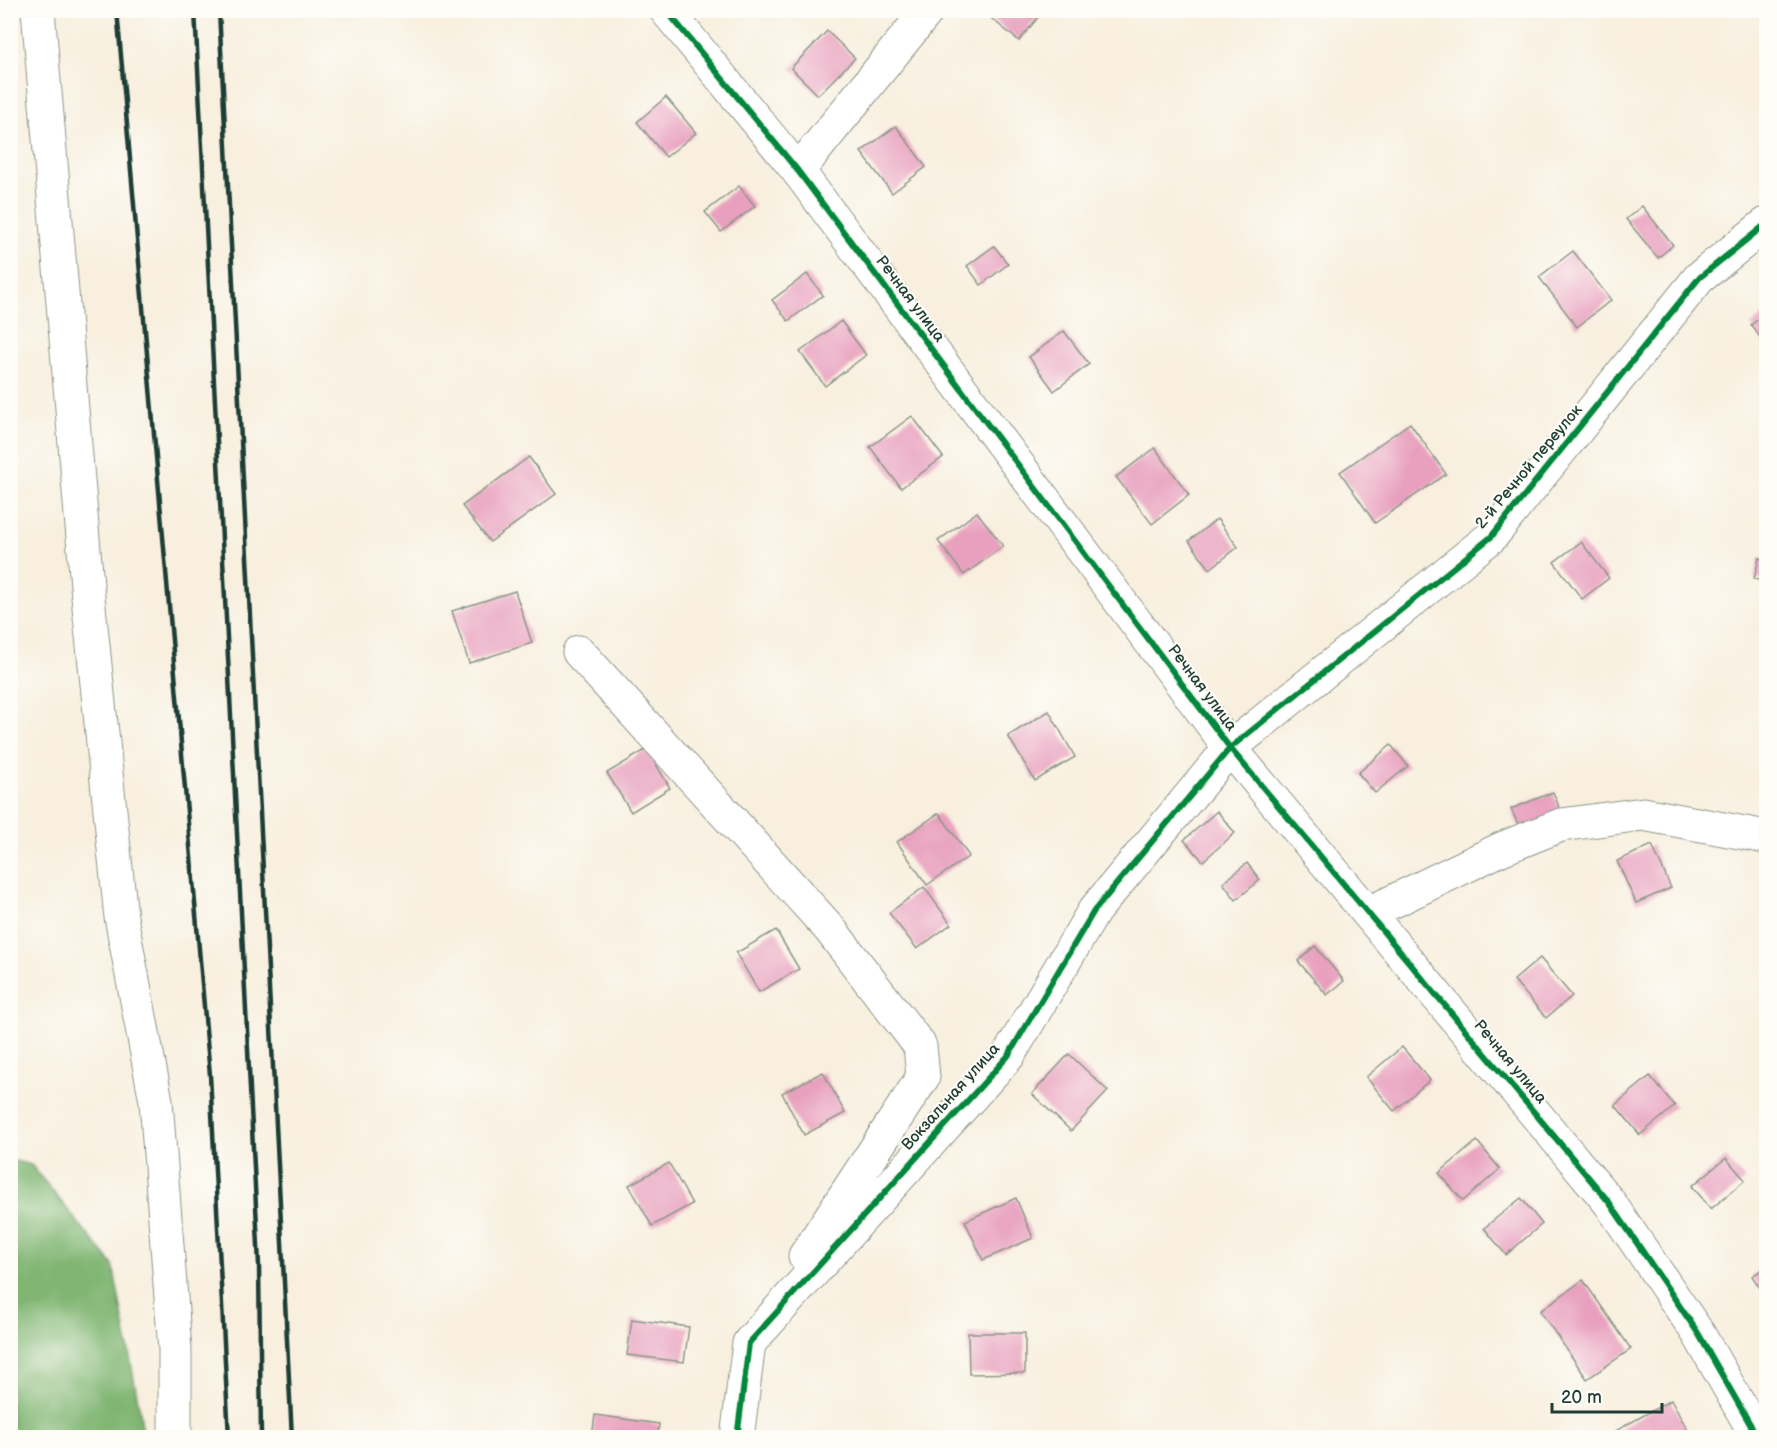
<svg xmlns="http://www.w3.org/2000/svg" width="1777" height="1448" font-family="'Balsamiq Sans',sans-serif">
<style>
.forest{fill:#80b672;stroke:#507a53;stroke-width:1.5}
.building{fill:#e8a0be}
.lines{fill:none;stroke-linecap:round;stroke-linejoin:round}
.minor-casing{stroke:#8c9689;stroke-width:35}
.minor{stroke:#fff;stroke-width:33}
.rail{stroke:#1f3d34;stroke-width:4.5}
.cycleway-casing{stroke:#fdfcf7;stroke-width:10}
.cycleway{stroke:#00873e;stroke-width:6}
.labels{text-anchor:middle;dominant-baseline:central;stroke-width:4.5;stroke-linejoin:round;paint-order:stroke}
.street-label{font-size:16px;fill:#1f3d34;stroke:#fdfcf7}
</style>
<rect width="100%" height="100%" fill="#fdfcf7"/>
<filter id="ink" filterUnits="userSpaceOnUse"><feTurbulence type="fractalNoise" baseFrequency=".0167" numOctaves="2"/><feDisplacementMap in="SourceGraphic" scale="12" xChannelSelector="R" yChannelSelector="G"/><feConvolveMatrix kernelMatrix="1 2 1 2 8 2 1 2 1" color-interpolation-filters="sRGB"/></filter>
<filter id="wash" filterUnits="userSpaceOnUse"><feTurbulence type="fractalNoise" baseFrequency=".008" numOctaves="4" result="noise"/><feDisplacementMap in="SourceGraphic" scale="24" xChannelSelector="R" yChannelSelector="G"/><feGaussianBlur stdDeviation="1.35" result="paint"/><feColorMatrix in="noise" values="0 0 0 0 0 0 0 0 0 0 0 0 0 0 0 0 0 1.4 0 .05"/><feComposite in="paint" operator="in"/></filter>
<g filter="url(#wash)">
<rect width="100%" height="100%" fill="#f8efde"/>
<!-- forest -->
<path class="forest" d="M 11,1160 L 31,1165 L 113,1265 L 141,1417 L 142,1437 L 11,1437 Z"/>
<g id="blocks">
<!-- building -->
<g class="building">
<path d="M 981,10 L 1044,10 L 1019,41 Z"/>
<path d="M 827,31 L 855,58 L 818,95 L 791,68 Z"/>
<path d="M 666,97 L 696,133 L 666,157 L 637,122 Z"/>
<path d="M 896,126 L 926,167 L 892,193 L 861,152 Z"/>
<path d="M 739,186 L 755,206 L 721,232 L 705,212 Z"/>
<path d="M 1642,206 L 1673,245 L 1658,258 L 1626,219 Z"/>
<path d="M 994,246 L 1008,264 L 981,285 L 967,266 Z"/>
<path d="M 1573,251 L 1611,300 L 1577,327 L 1539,277 Z"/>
<path d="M 807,274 L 823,295 L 788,321 L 772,300 Z"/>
<path d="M 1766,313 L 1766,345 L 1751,325 Z"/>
<path d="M 841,321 L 866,355 L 825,386 L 800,352 Z"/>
<path d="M 1064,331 L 1089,364 L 1054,391 L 1029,357 Z"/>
<path d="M 912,416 L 943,457 L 901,488 L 870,447 Z"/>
<path d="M 1410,423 L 1446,474 L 1375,523 L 1340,472 Z"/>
<path d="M 1155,448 L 1189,495 L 1152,524 L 1116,477 Z"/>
<path d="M 529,457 L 556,494 L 490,542 L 462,506 Z"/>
<path d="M 977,512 L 1003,546 L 964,575 L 938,541 Z"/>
<path d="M 1217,519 L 1238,547 L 1210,569 L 1189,541 Z"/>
<path d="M 1581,542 L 1609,578 L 1582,599 L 1554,562 Z"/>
<path d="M 1759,558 L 1766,560 L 1766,582 L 1754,579 Z"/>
<path d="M 515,591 L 532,643 L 469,663 L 452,611 Z"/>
<path d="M 1049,711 L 1075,757 L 1035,781 L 1008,736 Z"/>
<path d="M 1391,745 L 1408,766 L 1375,793 L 1358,773 Z"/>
<path d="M 647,749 L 670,788 L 631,812 L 607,773 Z"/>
<path d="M 1553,792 L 1563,817 L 1523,835 L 1511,809 Z"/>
<path d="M 1217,811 L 1235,833 L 1203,861 L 1184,840 Z"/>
<path d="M 939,813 L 969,856 L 927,885 L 897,842 Z"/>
<path d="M 1652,845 L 1671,888 L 1636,903 L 1617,861 Z"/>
<path d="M 1247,863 L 1260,880 L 1236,900 L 1223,883 Z"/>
<path d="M 924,887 L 951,924 L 917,949 L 889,913 Z"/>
<path d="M 776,930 L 799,969 L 759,992 L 736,953 Z"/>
<path d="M 1315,946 L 1344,981 L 1327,995 L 1298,961 Z"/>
<path d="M 1540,958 L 1572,996 L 1546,1018 L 1514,980 Z"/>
<path d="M 1402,1047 L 1430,1080 L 1394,1111 L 1366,1077 Z"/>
<path d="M 1069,1054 L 1108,1091 L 1071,1131 L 1032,1094 Z"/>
<path d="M 823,1072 L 845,1113 L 804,1135 L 782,1093 Z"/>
<path d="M 1650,1076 L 1675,1106 L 1640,1135 L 1615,1105 Z"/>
<path d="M 1477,1141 L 1500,1169 L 1463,1201 L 1439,1173 Z"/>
<path d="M 1726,1158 L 1745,1180 L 1711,1209 L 1692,1186 Z"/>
<path d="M 669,1163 L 692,1204 L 652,1226 L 629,1185 Z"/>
<path d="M 1016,1198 L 1033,1238 L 983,1260 L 965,1221 Z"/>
<path d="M 1521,1198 L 1542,1224 L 1506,1255 L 1484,1228 Z"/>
<path d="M 1766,1267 L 1766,1297 L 1752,1276 Z"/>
<path d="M 1583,1280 L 1631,1349 L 1587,1379 L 1540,1311 Z"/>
<path d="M 632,1319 L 689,1327 L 684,1362 L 627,1355 Z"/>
<path d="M 968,1333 L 1025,1333 L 1025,1373 L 969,1374 Z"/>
<path d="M 1671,1400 L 1692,1438 L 1603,1438 Z"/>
<path d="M 595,1415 L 659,1424 L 657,1438 L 592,1438 Z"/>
</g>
</g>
</g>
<g filter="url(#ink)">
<use href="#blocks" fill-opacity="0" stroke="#8c9689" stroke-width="1.5"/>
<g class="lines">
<!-- minor casing -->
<g class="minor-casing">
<g id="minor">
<path d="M 38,10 L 88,597 L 121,917 L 156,1101 L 175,1350 L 175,1438"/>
<path d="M 666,10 L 798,171 L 1230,748 L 1609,1202 L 1698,1333 L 1758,1438"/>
<path d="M 798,171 L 928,10"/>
<path d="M 579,652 L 829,928 L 920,1046 L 923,1077 L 805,1256"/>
<path d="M 1369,913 L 1501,849 L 1561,825 L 1643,814 L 1766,837"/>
<path d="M 737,1438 L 749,1343 L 1008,1056 L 1094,911 L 1230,748 L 1491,537 L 1699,278 L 1766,224"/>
</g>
</g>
<!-- minor -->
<use href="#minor" class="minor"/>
<!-- rail -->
<g class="rail">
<path d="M 117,10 L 210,1075 L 229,1438"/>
<path d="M 195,10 L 259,1265 L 261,1438"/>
<path d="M 219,10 L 292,1438"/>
</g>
<!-- cycleway casing -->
<g class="cycleway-casing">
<g id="cycleway">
<path d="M 666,10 L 798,171 L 1230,748 L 1609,1202 L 1698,1333 L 1758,1438"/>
<path d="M 737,1438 L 749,1343 L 1008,1056 L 1094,911 L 1230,748 L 1491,537 L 1699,278 L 1766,224"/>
</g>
</g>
<!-- cycleway -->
<use href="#cycleway" class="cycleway"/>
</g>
</g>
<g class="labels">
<!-- street labels -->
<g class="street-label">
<text transform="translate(910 299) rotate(53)">Речная улица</text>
<text transform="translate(1529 467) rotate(-50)">2-й Речной переулок</text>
<text transform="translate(1202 688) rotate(53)">Речная улица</text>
<text transform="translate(1510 1062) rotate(50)">Речная улица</text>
<text transform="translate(951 1097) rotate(-48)">Вокзальная улица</text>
</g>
</g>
<!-- margin -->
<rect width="1777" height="1448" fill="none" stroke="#fdfcf7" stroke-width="36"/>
<!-- scale -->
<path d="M1552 1403v9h110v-9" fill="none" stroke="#1f3d34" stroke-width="3"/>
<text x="1561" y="1403" font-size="18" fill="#1f3d34" stroke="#fdfcf7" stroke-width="4.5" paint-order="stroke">20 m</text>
</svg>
